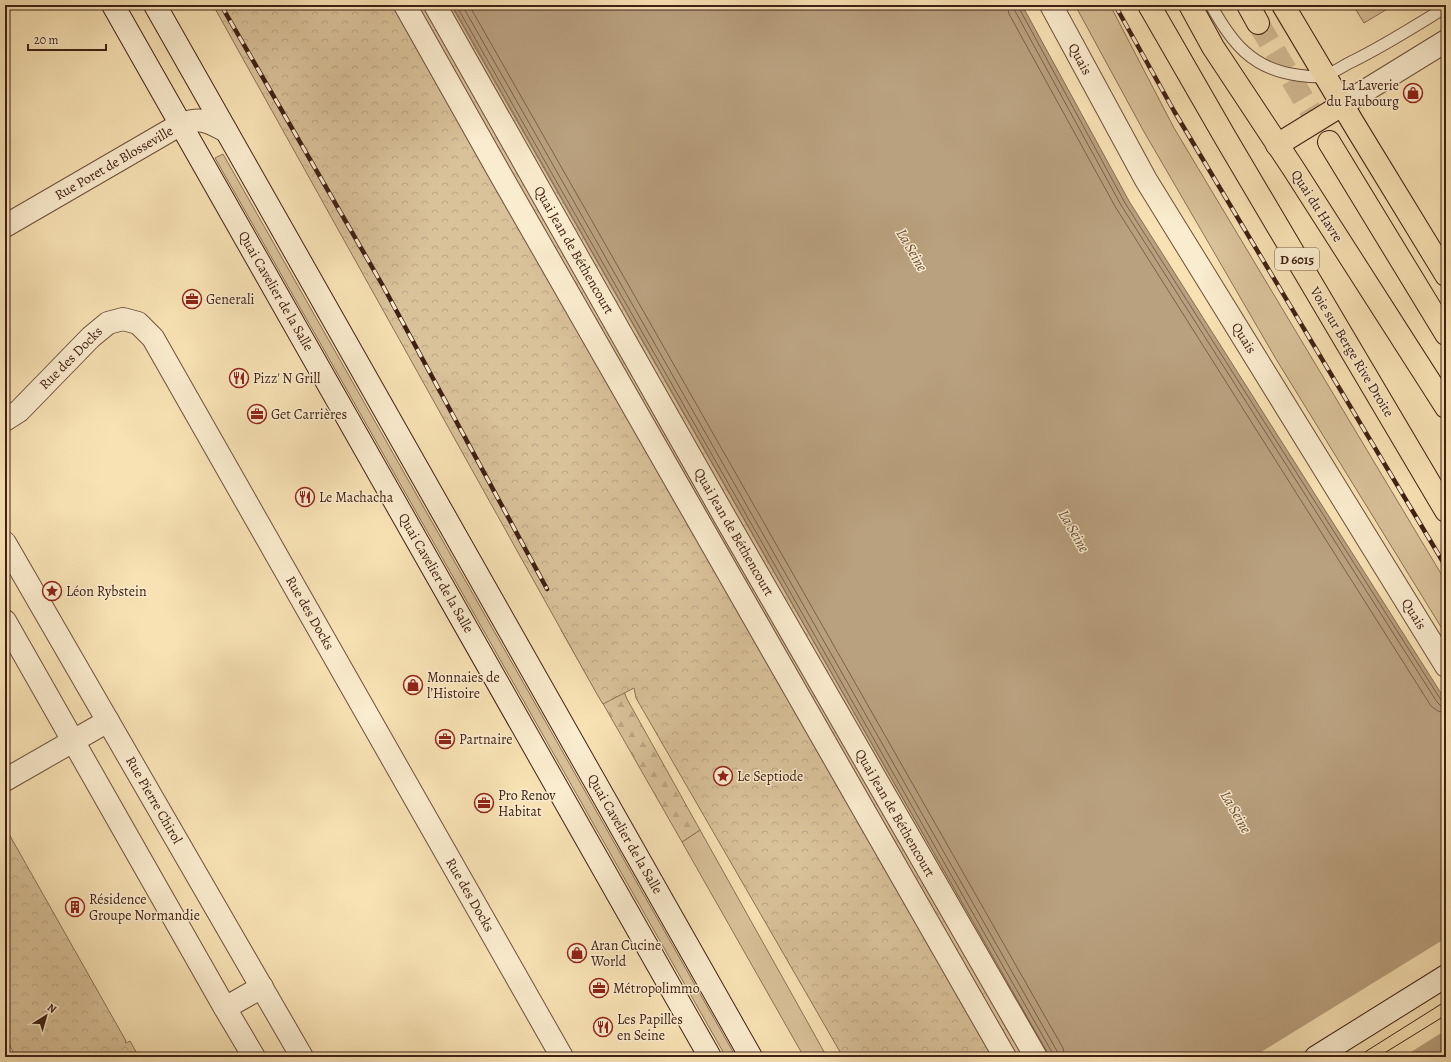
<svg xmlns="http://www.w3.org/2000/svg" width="1451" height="1062" font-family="Alegreya,serif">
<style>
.green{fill:#d9c199;stroke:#8c7056}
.forest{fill:url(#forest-firs);stroke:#8c7056}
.park{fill:url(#park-crowns);stroke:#8c7056}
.water{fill:#b9a07e;stroke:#896d54}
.pier{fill:#f8e2b4}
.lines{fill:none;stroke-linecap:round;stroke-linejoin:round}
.shore{stroke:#7c6049;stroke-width:1}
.primary-tunnel{stroke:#d3bb94;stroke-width:22;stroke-dasharray:22 11;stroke-linecap:butt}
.lane-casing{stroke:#6e503c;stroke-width:13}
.street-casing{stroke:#6e503c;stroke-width:24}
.secondary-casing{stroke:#402014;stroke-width:24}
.primary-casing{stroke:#402014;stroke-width:24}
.lane{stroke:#faecce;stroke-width:11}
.street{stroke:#faecce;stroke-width:22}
.secondary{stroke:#faecce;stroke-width:22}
.primary{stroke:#f8e2b4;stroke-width:22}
.tram{stroke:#402014;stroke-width:1}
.rail-casing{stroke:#402014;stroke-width:4.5}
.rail{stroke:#faecce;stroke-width:3;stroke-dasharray:9;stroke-linecap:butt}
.labels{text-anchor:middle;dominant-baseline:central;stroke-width:3;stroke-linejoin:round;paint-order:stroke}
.shield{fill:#faecce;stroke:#785d4c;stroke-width:1}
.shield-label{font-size:13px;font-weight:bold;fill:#402014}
.street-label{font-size:14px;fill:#402014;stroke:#faecce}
.poi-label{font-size:14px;fill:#402014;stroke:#faecce;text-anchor:start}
.water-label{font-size:15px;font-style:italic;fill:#6a4d39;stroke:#faecce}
</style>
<defs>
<pattern id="forest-firs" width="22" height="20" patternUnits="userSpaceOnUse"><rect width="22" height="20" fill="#d9c199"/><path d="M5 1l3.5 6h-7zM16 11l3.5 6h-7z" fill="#bba683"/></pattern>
<pattern id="park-crowns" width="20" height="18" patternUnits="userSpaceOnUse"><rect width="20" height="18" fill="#d9c199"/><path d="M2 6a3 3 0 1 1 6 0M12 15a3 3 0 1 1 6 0" fill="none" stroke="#bba683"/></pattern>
</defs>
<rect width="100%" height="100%" fill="#f8e2b4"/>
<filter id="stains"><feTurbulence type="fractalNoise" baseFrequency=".005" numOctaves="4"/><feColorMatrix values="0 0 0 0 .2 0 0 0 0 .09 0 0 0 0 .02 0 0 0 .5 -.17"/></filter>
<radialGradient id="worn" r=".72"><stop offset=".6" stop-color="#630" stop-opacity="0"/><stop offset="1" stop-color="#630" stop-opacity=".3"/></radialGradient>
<!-- green -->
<g class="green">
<path d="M 1075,5 L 1110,5 L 1174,128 L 1446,582 L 1446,635 L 1276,359 L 1143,130 Z"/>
<path d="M 1353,5 L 1394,5 L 1364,23 Z"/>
<path d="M 223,154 L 736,1057 L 726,1057 L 215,158 Z"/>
<path d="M 700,830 L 827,1057 L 804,1057 L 682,842 Z"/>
</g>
<!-- forest -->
<path class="forest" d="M 576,621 L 610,657 L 627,699 L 700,830 L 682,842 L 561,630 Z"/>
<!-- park -->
<g class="park">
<path d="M 213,5 L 451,5 L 1050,1057 L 843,1057 L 636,698 L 634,688 L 603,704 L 598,696 Z"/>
<path d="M 5,827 L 126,1041 L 125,1042 L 126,1043 L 130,1041 L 139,1057 L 16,1057 L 5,1037 Z"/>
</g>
<!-- water -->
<path class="water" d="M 452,5 L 1022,5 L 1129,201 L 1446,701 L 1446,1057 L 1050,1057 Z"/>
<!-- pier -->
<path class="pier" d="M 1446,938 L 1446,1030 L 1403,1057 L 1253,1057 Z"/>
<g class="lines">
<!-- shore -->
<g class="shore">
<path d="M 456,5 L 1053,1054 L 1054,1057"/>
<path d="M 462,5 L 1057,1051 L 1059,1057"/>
<path d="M 469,5 L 1063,1048 L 1065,1057"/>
<path d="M 1007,5 L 1009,14 L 1116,208 L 1431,706 L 1438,711 L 1446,713"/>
<path d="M 1013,5 L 1015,11 L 1121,205 L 1437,702 L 1441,706 L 1446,707"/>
<path d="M 1018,5 L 1019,8 L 1125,203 L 1441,700 L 1446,702"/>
</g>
<!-- primary-tunnel -->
<path class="primary-tunnel" d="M 1258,23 L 1329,142"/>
<!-- lane casing -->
<g class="lane-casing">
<path id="lane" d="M 1211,5 C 1231,42 1252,69 1297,75 C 1305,76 1315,78 1324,76 C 1333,73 1343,66 1351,62 C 1384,46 1415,26 1446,7"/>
</g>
<!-- street casing -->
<g class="street-casing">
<g id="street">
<path d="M 405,5 L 499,172 L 1005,1057"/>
<path d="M 435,5 L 726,519 L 1036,1057"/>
<path d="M 1051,5 L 1146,180 L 1446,666"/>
<path d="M 1342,105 L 1446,41"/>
<path d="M 5,226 L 181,124 C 202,117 207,121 226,131"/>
<path d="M 5,420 L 19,411 L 91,337 L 108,323 L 123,319 L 138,323 L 153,338 L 562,1057"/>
<path d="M 5,543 L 302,1057"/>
<path d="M 5,621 L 225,1008 L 262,987"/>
<path d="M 5,780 L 108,721"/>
<path d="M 225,1008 L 254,1057"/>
</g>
</g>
<!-- secondary casing -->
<g class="secondary-casing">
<g id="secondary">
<path d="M 113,5 L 710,1057"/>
<path d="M 155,5 L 751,1057"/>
<path d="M 1316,1057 L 1446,976"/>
</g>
</g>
<!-- primary casing -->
<g class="primary-casing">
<g id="primary">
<path d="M 1149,5 L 1225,137 L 1446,511"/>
<path d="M 1190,5 L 1213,47 L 1293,168 L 1446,407"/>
<path d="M 1248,5 L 1258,23"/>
<path d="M 1283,5 L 1355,126 L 1446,275"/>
<path d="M 1329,142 L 1446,334"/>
<path d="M 1277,145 L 1342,105"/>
</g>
</g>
<!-- lane -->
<use href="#lane" class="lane"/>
<!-- street -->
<use href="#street" class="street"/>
<!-- secondary -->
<use href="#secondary" class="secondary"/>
<!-- primary -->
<use href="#primary" class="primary"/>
<!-- tram -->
<g class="tram">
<path d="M 1357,1057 L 1446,1001"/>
<path d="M 1378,1057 L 1446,1015"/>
</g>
<!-- rail casing -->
<g class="rail-casing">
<g id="rail">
<path d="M 221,5 L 383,286 L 547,589"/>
<path d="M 1115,5 L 1174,111 L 1446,567"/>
</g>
</g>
<!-- rail -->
<use href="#rail" class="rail"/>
</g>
<!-- icons -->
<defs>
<g id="shop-ring" transform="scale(1)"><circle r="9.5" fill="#faecce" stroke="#8f2418" stroke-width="1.5"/><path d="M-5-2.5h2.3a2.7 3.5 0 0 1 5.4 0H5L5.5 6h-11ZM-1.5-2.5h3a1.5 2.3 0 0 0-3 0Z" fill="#8f2418"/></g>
<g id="office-ring" transform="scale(1)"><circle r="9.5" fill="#faecce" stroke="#8f2418" stroke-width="1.5"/><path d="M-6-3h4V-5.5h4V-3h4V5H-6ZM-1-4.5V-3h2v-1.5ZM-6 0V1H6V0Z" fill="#8f2418"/></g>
<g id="restaurant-ring" transform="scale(1)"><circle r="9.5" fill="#faecce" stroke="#8f2418" stroke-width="1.5"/><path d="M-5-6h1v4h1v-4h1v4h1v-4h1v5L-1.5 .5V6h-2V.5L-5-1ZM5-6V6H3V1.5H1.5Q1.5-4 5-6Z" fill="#8f2418"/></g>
<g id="sight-ring" transform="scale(1)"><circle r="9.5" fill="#faecce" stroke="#8f2418" stroke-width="1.5"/><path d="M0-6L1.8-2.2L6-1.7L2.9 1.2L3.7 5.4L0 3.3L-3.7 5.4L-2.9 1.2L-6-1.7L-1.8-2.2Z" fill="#8f2418"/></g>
<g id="building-ring" transform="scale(1)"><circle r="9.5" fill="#faecce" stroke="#8f2418" stroke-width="1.5"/><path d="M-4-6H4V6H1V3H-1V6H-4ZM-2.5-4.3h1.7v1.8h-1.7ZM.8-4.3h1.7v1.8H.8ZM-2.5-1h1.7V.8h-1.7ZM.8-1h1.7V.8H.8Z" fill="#8f2418"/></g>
</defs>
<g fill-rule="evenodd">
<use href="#shop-ring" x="1413" y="93"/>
<use href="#office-ring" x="192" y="299"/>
<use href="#restaurant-ring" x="239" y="378"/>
<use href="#office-ring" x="257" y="414"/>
<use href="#restaurant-ring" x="305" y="497"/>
<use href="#sight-ring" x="52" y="591"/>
<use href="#shop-ring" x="413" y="685"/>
<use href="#office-ring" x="445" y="739"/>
<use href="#sight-ring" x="723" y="776"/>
<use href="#office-ring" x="484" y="803"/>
<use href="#building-ring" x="75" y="907"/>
<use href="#shop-ring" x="577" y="953"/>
<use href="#office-ring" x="599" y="988"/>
<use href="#restaurant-ring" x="603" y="1027"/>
</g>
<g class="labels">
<!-- shield labels -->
<rect class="shield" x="1275" y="248" width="44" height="22" rx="3"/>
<g class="shield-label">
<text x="1297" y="259">D 6015</text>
</g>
<!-- street labels -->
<g class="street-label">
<text transform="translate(1080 59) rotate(61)">Quais</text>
<text transform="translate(114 163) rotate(-30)">Rue Poret de Blosseville</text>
<text transform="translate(1317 206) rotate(57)">Quai du Havre</text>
<text transform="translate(574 250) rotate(60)">Quai Jean de Béthencourt</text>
<text transform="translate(276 291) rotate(60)">Quai Cavelier de la Salle</text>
<text transform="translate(1244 338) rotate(58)">Quais</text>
<text transform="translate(1352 352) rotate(59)">Voie sur Berge Rive Droite</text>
<text transform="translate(71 358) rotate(-45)">Rue des Docks</text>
<text transform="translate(734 532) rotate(60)">Quai Jean de Béthencourt</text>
<text transform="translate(436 573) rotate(60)">Quai Cavelier de la Salle</text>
<text transform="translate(310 613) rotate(60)">Rue des Docks</text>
<text transform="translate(1414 614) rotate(58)">Quais</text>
<text transform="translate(154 800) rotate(60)">Rue Pierre Chirol</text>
<text transform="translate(895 813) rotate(60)">Quai Jean de Béthencourt</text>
<text transform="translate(625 834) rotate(60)">Quai Cavelier de la Salle</text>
<text transform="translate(470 895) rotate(60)">Rue des Docks</text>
</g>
<!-- poi labels -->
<g class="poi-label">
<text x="1399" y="85" text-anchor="end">La Laverie<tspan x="1399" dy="16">du Faubourg</tspan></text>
<text x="206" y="299">Generali</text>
<text x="253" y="378">Pizz' N Grill</text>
<text x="271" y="414">Get Carrières</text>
<text x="319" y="497">Le Machacha</text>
<text x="66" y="591">Léon Rybstein</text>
<text x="427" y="677">Monnaies de<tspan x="427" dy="16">l’Histoire</tspan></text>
<text x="459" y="739">Partnaire</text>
<text x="737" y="776">Le Septiode</text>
<text x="498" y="795">Pro Renov<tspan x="498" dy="16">Habitat</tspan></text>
<text x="89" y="899">Résidence<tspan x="89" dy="16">Groupe Normandie</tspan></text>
<text x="591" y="945">Aran Cucine<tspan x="591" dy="16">World</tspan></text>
<text x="613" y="988">Métropolimmo</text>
<text x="617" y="1019">Les Papilles<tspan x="617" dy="16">en Seine</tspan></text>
</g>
<!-- water labels -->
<g class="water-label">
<text transform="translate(912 250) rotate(60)">La Seine</text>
<text transform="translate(1074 531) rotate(60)">La Seine</text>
<text transform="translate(1236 812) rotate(60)">La Seine</text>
</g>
</g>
<!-- margin -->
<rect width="1451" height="1062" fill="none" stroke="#f8e2b4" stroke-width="20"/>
<rect x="6" y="6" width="1439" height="1050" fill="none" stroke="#402014" stroke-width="2"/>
<rect x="10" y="10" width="1431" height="1042" fill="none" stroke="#402014"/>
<!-- north arrow -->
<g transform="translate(46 1016) rotate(37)" stroke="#faecce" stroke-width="3" paint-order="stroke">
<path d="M0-3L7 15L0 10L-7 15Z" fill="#402014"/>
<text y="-6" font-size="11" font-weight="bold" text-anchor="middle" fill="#402014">N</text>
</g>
<!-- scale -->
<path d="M28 44v6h78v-6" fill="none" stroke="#402014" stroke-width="2"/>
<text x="34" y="44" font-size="12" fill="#402014" stroke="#faecce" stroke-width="3" paint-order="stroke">20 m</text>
<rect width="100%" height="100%" filter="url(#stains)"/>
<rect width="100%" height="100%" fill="url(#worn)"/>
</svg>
